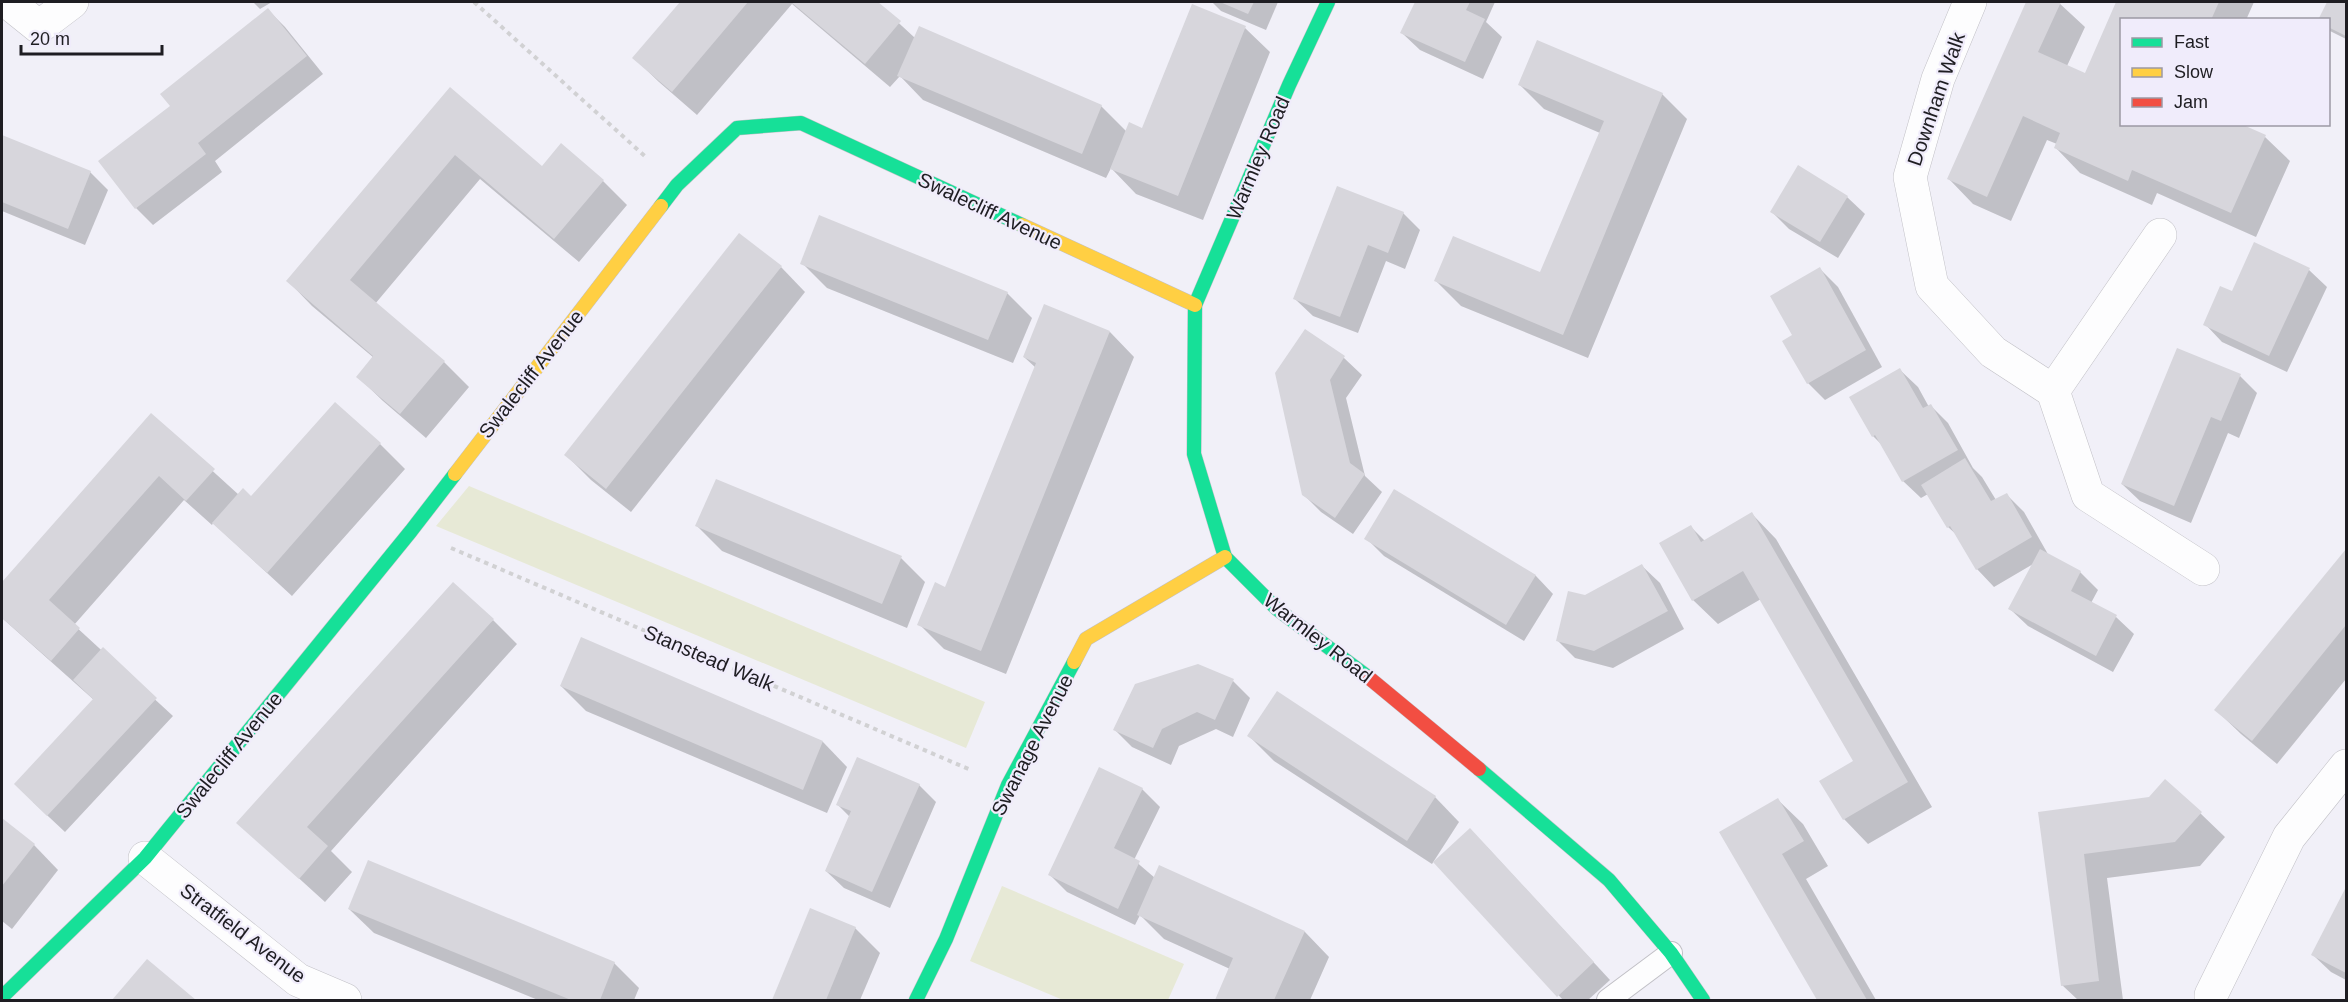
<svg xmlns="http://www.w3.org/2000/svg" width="2348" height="1002" font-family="Arial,sans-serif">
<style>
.green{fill:#e7e9d6}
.shadow{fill:#0003}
.building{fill:#d7d6dc}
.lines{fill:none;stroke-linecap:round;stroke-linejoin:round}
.lane-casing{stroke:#c2c1c7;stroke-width:24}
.street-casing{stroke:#c2c1c7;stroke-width:34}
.fast-casing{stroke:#c2c1c7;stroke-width:15}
.slow-casing{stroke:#c2c1c7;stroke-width:15}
.jam-casing{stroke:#c2c1c7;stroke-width:15}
.path{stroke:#d1d1d3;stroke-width:4;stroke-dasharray:4.5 4.5;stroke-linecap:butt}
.lane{stroke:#fdfdfe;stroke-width:22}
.street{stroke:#fdfdfe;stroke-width:33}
.fast{stroke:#16e098;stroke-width:14}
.slow{stroke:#ffcf43;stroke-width:14}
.jam{stroke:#f24e42;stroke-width:14}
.labels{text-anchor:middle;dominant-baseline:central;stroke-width:4.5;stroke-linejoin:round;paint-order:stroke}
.street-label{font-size:20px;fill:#1e1d22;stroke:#f0ecfb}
</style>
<rect width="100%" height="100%" fill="#f1f0f8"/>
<!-- green -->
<g class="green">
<path d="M 469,486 L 985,702 L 966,748 L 436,526 Z"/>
<path d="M 1002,886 L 1184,964 L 1168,1000 L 1063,1000 L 970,961 Z"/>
</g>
<!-- shadow -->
<g class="shadow">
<path d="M 253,2 L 272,2 L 260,9 Z"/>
<path d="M 682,2 L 876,2 L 915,38 L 1101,106 L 1127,132 L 1143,129 L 1245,28 L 1270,52 L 1203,220 L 1136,194 L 1111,168 L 1106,178 L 923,100 L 900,76 L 890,87 L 792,4 L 697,115 L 659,82 L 634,58 Z"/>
<path d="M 1212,2 L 1278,2 L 1266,30 L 1221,11 Z"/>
<path d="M 1416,2 L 1495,2 L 1486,22 L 1502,37 L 1483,79 L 1420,50 L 1402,33 Z"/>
<path d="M 2027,2 L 2058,2 L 2085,27 L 2067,66 L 2085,75 L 2118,2 L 2254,2 L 2246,20 L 2122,20 L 2122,124 L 2200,124 L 2199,127 L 2265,137 L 2290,161 L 2256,237 L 2157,193 L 2152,205 L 2080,173 L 2056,148 L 2057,144 L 2047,140 L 2011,221 L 1973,204 L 1949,179 Z"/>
<path d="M 2329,2 L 2346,2 L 2346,39 L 2328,30 L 2328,20 L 2320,20 Z"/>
<path d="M 268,10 L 285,27 L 323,74 L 215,161 L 222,172 L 153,225 L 136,208 L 172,106 Z"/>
<path d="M 1520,85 L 1662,94 L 1687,119 L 1588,358 L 1461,306 L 1436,281 L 1541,274 L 1600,133 L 1544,109 Z"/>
<path d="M 450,89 L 542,168 L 603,181 L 627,205 L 579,262 L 480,179 L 375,304 L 444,362 L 469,387 L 426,438 L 383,401 L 358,377 L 374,358 L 312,306 L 288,281 Z"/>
<path d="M 2,136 L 90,172 L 108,190 L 85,245 L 2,211 Z"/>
<path d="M 1847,197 L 1865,214 L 1838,258 L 1789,229 L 1772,212 Z"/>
<path d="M 1403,213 L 1420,230 L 1405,269 L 1386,261 L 1358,333 L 1313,316 L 1295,299 Z"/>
<path d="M 2255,244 L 2309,270 L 2327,287 L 2287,372 L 2222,342 L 2205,324 L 2233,293 Z"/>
<path d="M 802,263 L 1007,293 L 1032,318 L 1013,363 L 827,288 Z"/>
<path d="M 781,267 L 805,292 L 631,512 L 591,480 L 566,455 Z"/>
<path d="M 1820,269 L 1838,287 L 1882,367 L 1825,400 L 1808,383 L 1794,336 Z"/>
<path d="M 1305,331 L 1344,358 L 1362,375 L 1346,398 L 1365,476 L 1382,492 L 1353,534 L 1321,512 L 1303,494 Z"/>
<path d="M 1110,332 L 1134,357 L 1006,674 L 944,649 L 919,624 L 946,589 L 1036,368 L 1024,357 Z"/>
<path d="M 1900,370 L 1918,387 L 1929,407 L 1931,406 L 1948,423 L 1973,468 L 1982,477 L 1996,500 L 2007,495 L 2024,512 L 2049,556 L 2080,572 L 2098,590 L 2091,603 L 2116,617 L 2134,634 L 2113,672 L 2028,626 L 2010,609 L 2035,563 L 1994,587 L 1977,569 L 1958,536 L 1948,527 L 1928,494 L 1921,498 L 1903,481 L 1885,448 L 1873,436 Z"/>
<path d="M 2240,376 L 2257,393 L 2239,438 L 2228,433 L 2191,523 L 2140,501 L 2122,484 Z"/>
<path d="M 151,415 L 239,495 L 251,498 L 380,444 L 405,469 L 292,596 L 213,523 L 212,525 L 184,500 L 74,625 L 173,716 L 65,832 L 33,802 L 94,700 L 2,618 L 2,584 Z"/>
<path d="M 1394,491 L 1536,576 L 1553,594 L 1524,641 L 1384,556 L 1366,538 Z"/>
<path d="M 1752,514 L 1776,539 L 1932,807 L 1868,844 L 1844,819 L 1855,762 L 1761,599 L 1718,624 L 1693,600 L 1691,527 L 1705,541 Z"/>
<path d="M 697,526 L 901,558 L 925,582 L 907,628 L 722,551 Z"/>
<path d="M 2346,552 L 2346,679 L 2277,764 L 2241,734 L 2216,710 Z"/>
<path d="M 1642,566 L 1660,583 L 1684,629 L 1613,668 L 1575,658 L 1558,641 L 1585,597 Z"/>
<path d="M 493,620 L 517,644 L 331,851 L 352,872 L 325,902 L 238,823 Z"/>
<path d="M 581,639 L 823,742 L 847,767 L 827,813 L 586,711 L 561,686 Z"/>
<path d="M 1233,681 L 1250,698 L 1233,737 L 1216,729 L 1179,746 L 1171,765 L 1132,747 L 1115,730 Z"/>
<path d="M 1249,736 L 1435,797 L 1459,822 L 1432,864 L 1274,761 Z"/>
<path d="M 919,785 L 936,802 L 890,908 L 844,888 L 826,871 L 850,817 L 838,805 Z"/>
<path d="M 1142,789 L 1160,807 L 1134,860 L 1155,878 L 1305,932 L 1329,957 L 1310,1000 L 1216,1000 L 1230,969 L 1164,939 L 1140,915 L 1135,925 L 1067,892 L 1050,875 Z"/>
<path d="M 1778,800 L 1803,824 L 1828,866 L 1806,879 L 1876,1000 L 1819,1000 L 1721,833 Z"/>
<path d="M 2040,813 L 2200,813 L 2225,837 L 2200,866 L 2107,878 L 2123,1000 L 2078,1000 L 2062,985 Z"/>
<path d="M 2,820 L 34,845 L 58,870 L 12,929 L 2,921 Z"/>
<path d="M 1487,847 L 1610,980 L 1588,1000 L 1563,1000 L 1435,862 Z"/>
<path d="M 2346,891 L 2346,980 L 2331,972 L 2313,955 Z"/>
<path d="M 349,909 L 614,963 L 639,988 L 634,1000 L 538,1000 L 374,933 Z"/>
<path d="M 811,910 L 855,928 L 880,953 L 860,1000 L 773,1000 Z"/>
<path d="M 147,961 L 193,1000 L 114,1000 Z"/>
</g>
<!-- building -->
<g class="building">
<path d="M 680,2 L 748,2 L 672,92 L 632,58 Z"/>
<path d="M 791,2 L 878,2 L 901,21 L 865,64 Z"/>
<path d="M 1220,2 L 1254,2 L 1248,14 Z"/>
<path d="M 1415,2 L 1470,2 L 1466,10 L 1485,19 L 1465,62 L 1400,33 Z"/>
<path d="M 2026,2 L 2061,2 L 2038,52 L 2085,73 L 2116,2 L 2219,2 L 2211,20 L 2122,20 L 2122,124 L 2198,124 L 2201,126 L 2202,124 L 2241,124 L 2266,135 L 2231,213 L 2132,170 L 2128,181 L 2054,148 L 2060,133 L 2023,116 L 1987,197 L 1947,179 Z"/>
<path d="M 2327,2 L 2346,2 L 2346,36 L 2328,27 L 2328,20 L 2318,20 Z"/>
<path d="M 1192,4 L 1246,26 L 1178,196 L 1110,169 L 1129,122 L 1142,128 Z"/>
<path d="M 268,8 L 307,56 L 198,143 L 206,154 L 135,209 L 98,161 L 170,106 L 160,94 Z"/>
<path d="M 919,26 L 1102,105 L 1082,154 L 897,76 Z"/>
<path d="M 1537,40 L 1663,93 L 1563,335 L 1434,281 L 1453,236 L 1540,272 L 1604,121 L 1518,85 Z"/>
<path d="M 450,87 L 542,166 L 561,143 L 604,180 L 554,239 L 455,155 L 350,280 L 445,361 L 400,414 L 356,377 L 373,356 L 286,281 Z"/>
<path d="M 2,135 L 91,171 L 68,229 L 2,202 Z"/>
<path d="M 1798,165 L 1848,196 L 1820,242 L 1770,212 Z"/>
<path d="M 1337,186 L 1404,212 L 1388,253 L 1368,245 L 1340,317 L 1293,299 Z"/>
<path d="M 819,215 L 1008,292 L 988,340 L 800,264 Z"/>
<path d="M 739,233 L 782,266 L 606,489 L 564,455 Z"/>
<path d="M 2254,242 L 2310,268 L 2269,356 L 2203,325 L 2220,286 L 2232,291 Z"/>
<path d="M 1820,267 L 1866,350 L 1807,384 L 1782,341 L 1792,335 L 1770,296 Z"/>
<path d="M 1044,304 L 1110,331 L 981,651 L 917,625 L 935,582 L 945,587 L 1036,363 L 1023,357 Z"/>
<path d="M 1305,329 L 1345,356 L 1330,380 L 1350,463 L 1365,474 L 1335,518 L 1302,495 L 1275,373 Z"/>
<path d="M 2177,348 L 2241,374 L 2221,421 L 2211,417 L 2174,506 L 2121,484 Z"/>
<path d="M 1900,368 L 1923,408 L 1931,404 L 1958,450 L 1902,482 L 1875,435 L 1872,437 L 1849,397 Z"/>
<path d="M 335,402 L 381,443 L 267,573 L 212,523 L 243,488 L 251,496 Z"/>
<path d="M 151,413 L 215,469 L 186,501 L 159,476 L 49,600 L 80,628 L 51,661 L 2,618 L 2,582 Z"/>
<path d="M 1965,458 L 1991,501 L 2007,493 L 2032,537 L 1976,570 L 1950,526 L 1947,528 L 1921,485 Z"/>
<path d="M 716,479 L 902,556 L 882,604 L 695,526 Z"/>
<path d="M 1394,489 L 1536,575 L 1506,625 L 1364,539 Z"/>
<path d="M 1752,512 L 1908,782 L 1843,820 L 1819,781 L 1853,761 L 1743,571 L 1692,601 L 1659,543 L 1691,525 L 1701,542 Z"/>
<path d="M 2040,549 L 2081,571 L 2071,591 L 2117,615 L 2096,656 L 2008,609 Z"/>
<path d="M 2346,549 L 2346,625 L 2252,741 L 2214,710 Z"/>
<path d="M 1642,564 L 1668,611 L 1594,651 L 1556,641 L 1568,591 L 1585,595 Z"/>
<path d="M 453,582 L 494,619 L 307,827 L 328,846 L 299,879 L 236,823 Z"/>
<path d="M 581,637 L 823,741 L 803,790 L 560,686 Z"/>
<path d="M 103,647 L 157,698 L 47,816 L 14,784 L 93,699 L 73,680 Z"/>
<path d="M 1198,664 L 1234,679 L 1215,720 L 1197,712 L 1162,729 L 1153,748 L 1113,730 L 1135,684 Z"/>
<path d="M 1277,691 L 1436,796 L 1407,841 L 1247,736 Z"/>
<path d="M 857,757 L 920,784 L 872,892 L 825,871 L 851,811 L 836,805 Z"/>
<path d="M 1099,767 L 1143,788 L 1114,848 L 1140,861 L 1118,909 L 1048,875 Z"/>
<path d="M 2165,779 L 2202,812 L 2175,842 L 2084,854 L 2099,981 L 2061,986 L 2038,812 L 2149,797 Z"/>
<path d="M 1778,798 L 1804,841 L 1782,854 L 1867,1000 L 1817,1000 L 1719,832 Z"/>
<path d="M 2,818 L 35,844 L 2,886 Z"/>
<path d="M 1470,828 L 1594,962 L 1557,997 L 1433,862 Z"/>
<path d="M 368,860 L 615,962 L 600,1000 L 571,1000 L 348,909 Z"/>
<path d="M 1159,865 L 1305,931 L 1274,1000 L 1215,1000 L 1233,958 L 1137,915 Z"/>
<path d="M 2346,887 L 2346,973 L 2311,955 Z"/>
<path d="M 810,908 L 856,927 L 826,1000 L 772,1000 Z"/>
<path d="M 147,959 L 196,1000 L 112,1000 Z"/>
</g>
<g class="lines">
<!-- lane casing -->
<g class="lane-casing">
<path id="lane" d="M 1608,1000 L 1671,953"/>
</g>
<!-- street casing -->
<g class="street-casing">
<g id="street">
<path d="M 8,2 L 39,27 L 72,2"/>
<path d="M 1970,2 L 1938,79 L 1910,177 L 1932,286 L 1993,352 L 2053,391"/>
<path d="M 2160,235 L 2053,391 L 2088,495 L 2203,569"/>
<path d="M 145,858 L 298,980 L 345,1000"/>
<path d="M 2211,1000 L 2211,995 L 2289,837 L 2346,766"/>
</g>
</g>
<!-- fast casing -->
<g class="fast-casing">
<g id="fast">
<path d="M 1328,2 L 1289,85 L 1195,305 L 1194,454 L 1225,557 L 1277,609 L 1368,677"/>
<path d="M 661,206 L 677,185 L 737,128 L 801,123 L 1022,225"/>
<path d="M 1479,769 L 1609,880 L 1671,953 L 1703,1000"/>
<path d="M 2,997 L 145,858 L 411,531 L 455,474"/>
<path d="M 916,1000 L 946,939 L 1008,785 L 1074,662"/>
</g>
</g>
<!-- slow casing -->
<g class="slow-casing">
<g id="slow">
<path d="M 1022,225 L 1195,305"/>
<path d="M 455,474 L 661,206"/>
<path d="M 1074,662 L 1086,639 L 1225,557"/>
</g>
</g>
<!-- jam casing -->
<g class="jam-casing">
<path id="jam" d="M 1368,677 L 1479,769"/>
</g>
<!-- path -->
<g class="path">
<path d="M 474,2 L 647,158"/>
<path d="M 451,548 L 971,770"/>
</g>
<!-- lane -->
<use href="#lane" class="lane"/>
<!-- street -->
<use href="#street" class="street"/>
<!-- fast -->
<use href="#fast" class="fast"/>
<!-- slow -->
<use href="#slow" class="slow"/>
<!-- jam -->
<use href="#jam" class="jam"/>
</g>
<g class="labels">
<!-- street labels -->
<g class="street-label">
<text transform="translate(1936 99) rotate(-71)">Downham Walk</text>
<text transform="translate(1258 158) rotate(-67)">Warmley Road</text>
<text transform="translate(990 211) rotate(25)">Swalecliff Avenue</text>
<text transform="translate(531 374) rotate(-52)">Swalecliff Avenue</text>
<text transform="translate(1318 638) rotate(38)">Warmley Road</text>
<text transform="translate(709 658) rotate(23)">Stanstead Walk</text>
<text transform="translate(1032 745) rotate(-63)">Swanage Avenue</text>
<text transform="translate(229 755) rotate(-51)">Swalecliff Avenue</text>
<text transform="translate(243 933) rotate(37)">Stratfield Avenue</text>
</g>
</g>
<!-- border -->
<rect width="2348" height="1002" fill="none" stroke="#1e1d22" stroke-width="6"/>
<!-- legend -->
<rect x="2120" y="18" width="210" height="108" fill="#f0ecfb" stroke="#9c99a4" stroke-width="1.5"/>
<rect x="2132" y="38" width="30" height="9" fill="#16e098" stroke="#9c99a4" stroke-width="1.5"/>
<text x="2174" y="48" font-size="18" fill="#1e1d22">Fast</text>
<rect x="2132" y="68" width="30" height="9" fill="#ffcf43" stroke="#9c99a4" stroke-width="1.5"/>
<text x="2174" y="78" font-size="18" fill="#1e1d22">Slow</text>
<rect x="2132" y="98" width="30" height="9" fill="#f24e42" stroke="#9c99a4" stroke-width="1.5"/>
<text x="2174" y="108" font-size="18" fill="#1e1d22">Jam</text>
<!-- scale -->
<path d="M21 45v9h141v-9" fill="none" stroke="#1e1d22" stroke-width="3"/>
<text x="30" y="45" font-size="18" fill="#1e1d22" stroke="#f0ecfb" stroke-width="4.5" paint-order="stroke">20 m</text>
</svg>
